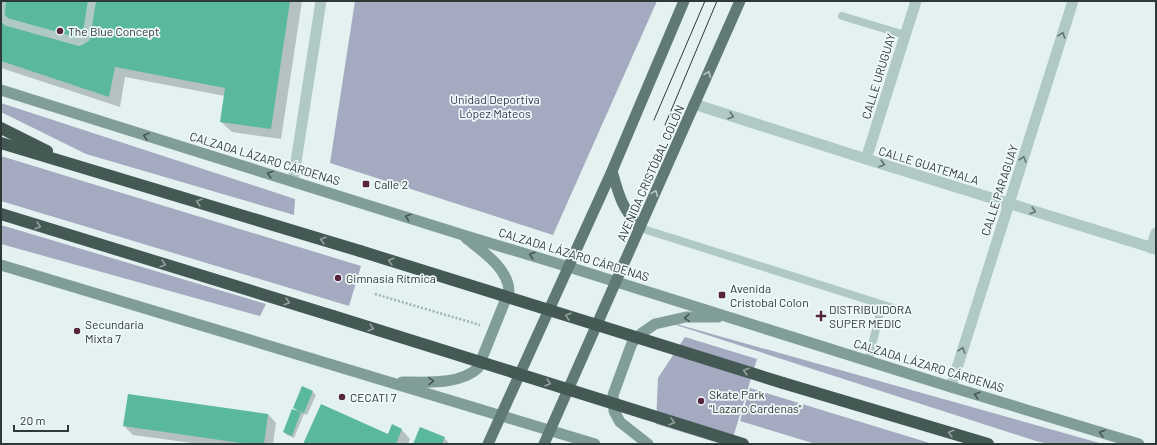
<svg xmlns="http://www.w3.org/2000/svg" width="1157" height="445" font-family="Barlow,sans-serif">
<style>
.green{fill:#a4aac0}
.shadow{fill:#0003}
.building{fill:#5ab99c}
.lines{fill:none;stroke-linecap:round;stroke-linejoin:round}
.path{stroke:#9ab5b2;stroke-width:2.5;stroke-dasharray:2 2;stroke-linecap:butt}
.service{stroke:#b0c9c7;stroke-width:8}
.minor{stroke:#b0c9c7;stroke-width:11}
.secondary{stroke:#819d98;stroke-width:11}
.primary{stroke:#607974;stroke-width:11}
.motorway{stroke:#455954;stroke-width:12}
.tram{stroke:#2d3936;stroke-width:1}
.motorway-bridge{stroke:#455954;stroke-width:12}
.oneway{stroke:#617370}
.oneway2{stroke:#b6c6c4}
.oneway3{stroke:#465753}
.oneway4{stroke:#92a19e}
.poi-dot{fill:#57263e;stroke:#f0f9f9;stroke-width:1.5}
.labels{text-anchor:middle;dominant-baseline:central;stroke-width:3.5;stroke-linejoin:round;paint-order:stroke}
.poi-label{font-size:12px;fill:#2d3936;stroke:#f0f9f9;text-anchor:start}
.street-label{font-size:12px;fill:#2d3936;stroke:#f0f9f9}
.park-label{font-size:12px;fill:#333955;stroke:#f0f9f9}
</style>
<rect width="100%" height="100%" fill="#e3f2f1"/>
<!-- green -->
<g class="green">
<path d="M 355,1 L 657,1 L 553,235 L 330,163 Z"/>
<path d="M 1,103 L 295,199 L 294,215 L 86,154 L 1,112 Z"/>
<path d="M 1,156 L 361,266 L 349,306 L 1,201 Z"/>
<path d="M 1,225 L 266,304 L 260,316 L 1,244 Z"/>
<path d="M 648,316 L 1103,444 L 1049,444 L 1036,441 Z"/>
<path d="M 685,337 L 757,359 L 731,444 L 721,444 L 656,424 L 658,378 Z"/>
<path d="M 750,388 L 933,444 L 816,444 L 740,421 Z"/>
</g>
<!-- shadow -->
<g class="shadow">
<path d="M 1,1 L 302,1 L 281,139 L 232,132 L 221,122 L 225,96 L 125,77 L 120,107 L 1,68 Z"/>
<path d="M 302,388 L 313,392 L 316,395 L 307,415 L 304,414 L 294,438 L 287,435 L 284,432 L 293,410 L 297,410 L 294,408 Z"/>
<path d="M 268,414 L 276,423 L 273,444 L 199,444 L 133,435 L 124,426 Z"/>
<path d="M 392,426 L 402,430 L 410,439 L 408,444 L 305,444 L 388,435 Z"/>
<path d="M 444,438 L 450,444 L 414,444 Z"/>
</g>
<!-- building -->
<g class="building">
<path d="M 1,1 L 290,1 L 271,129 L 220,122 L 225,88 L 115,67 L 109,97 L 1,61 Z"/>
<path d="M 302,386 L 313,391 L 304,413 L 293,408 Z"/>
<path d="M 128,394 L 268,414 L 264,444 L 248,444 L 123,426 Z"/>
<path d="M 321,404 L 388,434 L 392,424 L 402,429 L 396,444 L 303,444 Z"/>
<path d="M 292,409 L 301,412 L 292,436 L 283,432 Z"/>
<path d="M 420,427 L 445,437 L 442,444 L 413,444 Z"/>
</g>
<g class="lines">
<!-- path -->
<path class="path" d="M 375,294 L 480,325"/>
<!-- service -->
<g class="service">
<path d="M 1,13 L 2,1"/>
<path d="M 842,16 L 905,35"/>
<path d="M 1,17 L 7,22 L 79,42 L 86,38 L 92,1"/>
<path d="M 640,228 L 903,311"/>
<path d="M 868,361 L 882,305"/>
</g>
<!-- minor -->
<g class="minor">
<path d="M 694,104 L 866,159 L 1156,249"/>
<path d="M 866,159 L 916,1"/>
<path d="M 293,181 L 321,1"/>
<path d="M 1151,248 L 1156,233"/>
<path d="M 951,387 L 1073,1"/>
</g>
<!-- secondary -->
<g class="secondary">
<path d="M 1,90 L 463,235 L 569,267 L 951,387 L 1139,444"/>
<path d="M 1,265 L 595,444"/>
<path d="M 402,382 C 426,382 460,385 478,368 L 509,291 C 508,268 483,252 466,238"/>
<path d="M 648,444 L 620,422 L 614,411 L 613,395 L 632,343 L 642,333 L 655,324 L 686,317 L 718,317"/>
</g>
<!-- primary -->
<g class="primary">
<path d="M 612,171 C 619,196 622,208 640,228"/>
<path d="M 488,444 L 612,171 L 684,1"/>
<path d="M 544,444 L 740,1"/>
</g>
<!-- motorway -->
<g class="motorway">
<path d="M 1,128 L 47,151"/>
<path d="M 1,143 L 360,251"/>
<path d="M 1,214 L 333,316"/>
<path d="M 783,383 L 988,444"/>
</g>
<!-- tram -->
<g class="tram">
<path d="M 654,120 L 705,1"/>
<path d="M 665,125 L 717,1"/>
</g>
<!-- motorway-bridge -->
<g class="motorway-bridge">
<path d="M 360,251 L 783,383"/>
<path d="M 333,316 L 743,444"/>
</g>
</g>
<!-- one-way arrows -->
<defs><path id="oneway-chevron" d="M-2-3.5L2.5 0L-2 3.5" fill="none" stroke-width="1.6" stroke-linecap="round" stroke-linejoin="round"/></defs>
<g class="oneway">
<use href="#oneway-chevron" transform="translate(1062 35) rotate(-72)"/>
<use href="#oneway-chevron" transform="translate(731 116) rotate(18)"/>
<use href="#oneway-chevron" transform="translate(1023 159) rotate(-72)"/>
<use href="#oneway-chevron" transform="translate(882 164) rotate(17)"/>
<use href="#oneway-chevron" transform="translate(1033 211) rotate(17)"/>
<use href="#oneway-chevron" transform="translate(962 350) rotate(-73)"/>
</g>
<g class="oneway2">
<use href="#oneway-chevron" transform="translate(708 74) rotate(-66)"/>
<use href="#oneway-chevron" transform="translate(655 193) rotate(-66)"/>
</g>
<g class="oneway3">
<use href="#oneway-chevron" transform="translate(146 136) rotate(-163)"/>
<use href="#oneway-chevron" transform="translate(270 174) rotate(-163)"/>
<use href="#oneway-chevron" transform="translate(408 217) rotate(-162)"/>
<use href="#oneway-chevron" transform="translate(532 255) rotate(-163)"/>
<use href="#oneway-chevron" transform="translate(687 318) rotate(176)"/>
<use href="#oneway-chevron" transform="translate(431 381) rotate(-3)"/>
<use href="#oneway-chevron" transform="translate(977 395) rotate(-163)"/>
<use href="#oneway-chevron" transform="translate(1102 433) rotate(-163)"/>
</g>
<g class="oneway4">
<use href="#oneway-chevron" transform="translate(199 202) rotate(-163)"/>
<use href="#oneway-chevron" transform="translate(38 226) rotate(17)"/>
<use href="#oneway-chevron" transform="translate(323 240) rotate(-163)"/>
<use href="#oneway-chevron" transform="translate(391 261) rotate(-163)"/>
<use href="#oneway-chevron" transform="translate(163 264) rotate(17)"/>
<use href="#oneway-chevron" transform="translate(287 302) rotate(17)"/>
<use href="#oneway-chevron" transform="translate(568 316) rotate(-163)"/>
<use href="#oneway-chevron" transform="translate(371 328) rotate(17)"/>
<use href="#oneway-chevron" transform="translate(746 371) rotate(-163)"/>
<use href="#oneway-chevron" transform="translate(548 383) rotate(17)"/>
<use href="#oneway-chevron" transform="translate(672 422) rotate(17)"/>
<use href="#oneway-chevron" transform="translate(951 433) rotate(-163)"/>
</g>
<!-- markers -->
<g class="poi-dot">
<circle cx="60" cy="31" r="4"/>
<rect x="362" y="180" width="8" height="8" rx="2"/>
<circle cx="338" cy="278" r="4"/>
<rect x="718" y="291" width="8" height="8" rx="2"/>
<path d="M819 310h4v4h4v4h-4v4h-4v-4h-4v-4h4z"/>
<circle cx="77" cy="331" r="4"/>
<circle cx="342" cy="397" r="4"/>
<circle cx="701" cy="401" r="4"/>
</g>
<g class="labels">
<!-- poi labels -->
<g class="poi-label">
<text x="68" y="31">The Blue Concept</text>
<text x="374" y="184">Calle 2</text>
<text x="346" y="278">Gimnasia Rítmica</text>
<text x="730" y="288">Avenida<tspan x="730" dy="14">Cristobal Colon</tspan></text>
<text x="829" y="309">DISTRIBUIDORA<tspan x="829" dy="14">SUPER MEDIC</tspan></text>
<text x="85" y="324">Secundaria<tspan x="85" dy="14">Mixta 7</tspan></text>
<text x="709" y="394">Skate Park<tspan x="709" dy="14">"Lazaro Cardenas"</tspan></text>
<text x="350" y="397">CECATI 7</text>
</g>
<!-- street labels -->
<g class="street-label">
<text transform="translate(878 76) rotate(-73)">CALLE URUGUAY</text>
<text transform="translate(265 158) rotate(17)">CALZADA LÁZARO CÁRDENAS</text>
<text transform="translate(929 165) rotate(17)">CALLE GUATEMALA</text>
<text transform="translate(650 173) rotate(-66)">AVENIDA CRISTÓBAL COLÓN</text>
<text transform="translate(999 190) rotate(-72)">CALLE PARAGUAY</text>
<text transform="translate(574 254) rotate(17)">CALZADA LÁZARO CÁRDENAS</text>
<text transform="translate(929 365) rotate(17)">CALZADA LÁZARO CÁRDENAS</text>
</g>
<!-- park labels -->
<g class="park-label">
<text x="495" y="99">Unidad Deportiva<tspan x="495" dy="14">López Mateos</tspan></text>
</g>
</g>
<!-- border -->
<rect width="1157" height="445" fill="none" stroke="#2d3936" stroke-width="4"/>
<!-- scale -->
<path d="M14 425v6h54v-6" fill="none" stroke="#2d3936" stroke-width="2"/>
<text x="20" y="425" font-size="12" fill="#2d3936" stroke="#f0f9f9" stroke-width="3" paint-order="stroke">20 m</text>
</svg>
